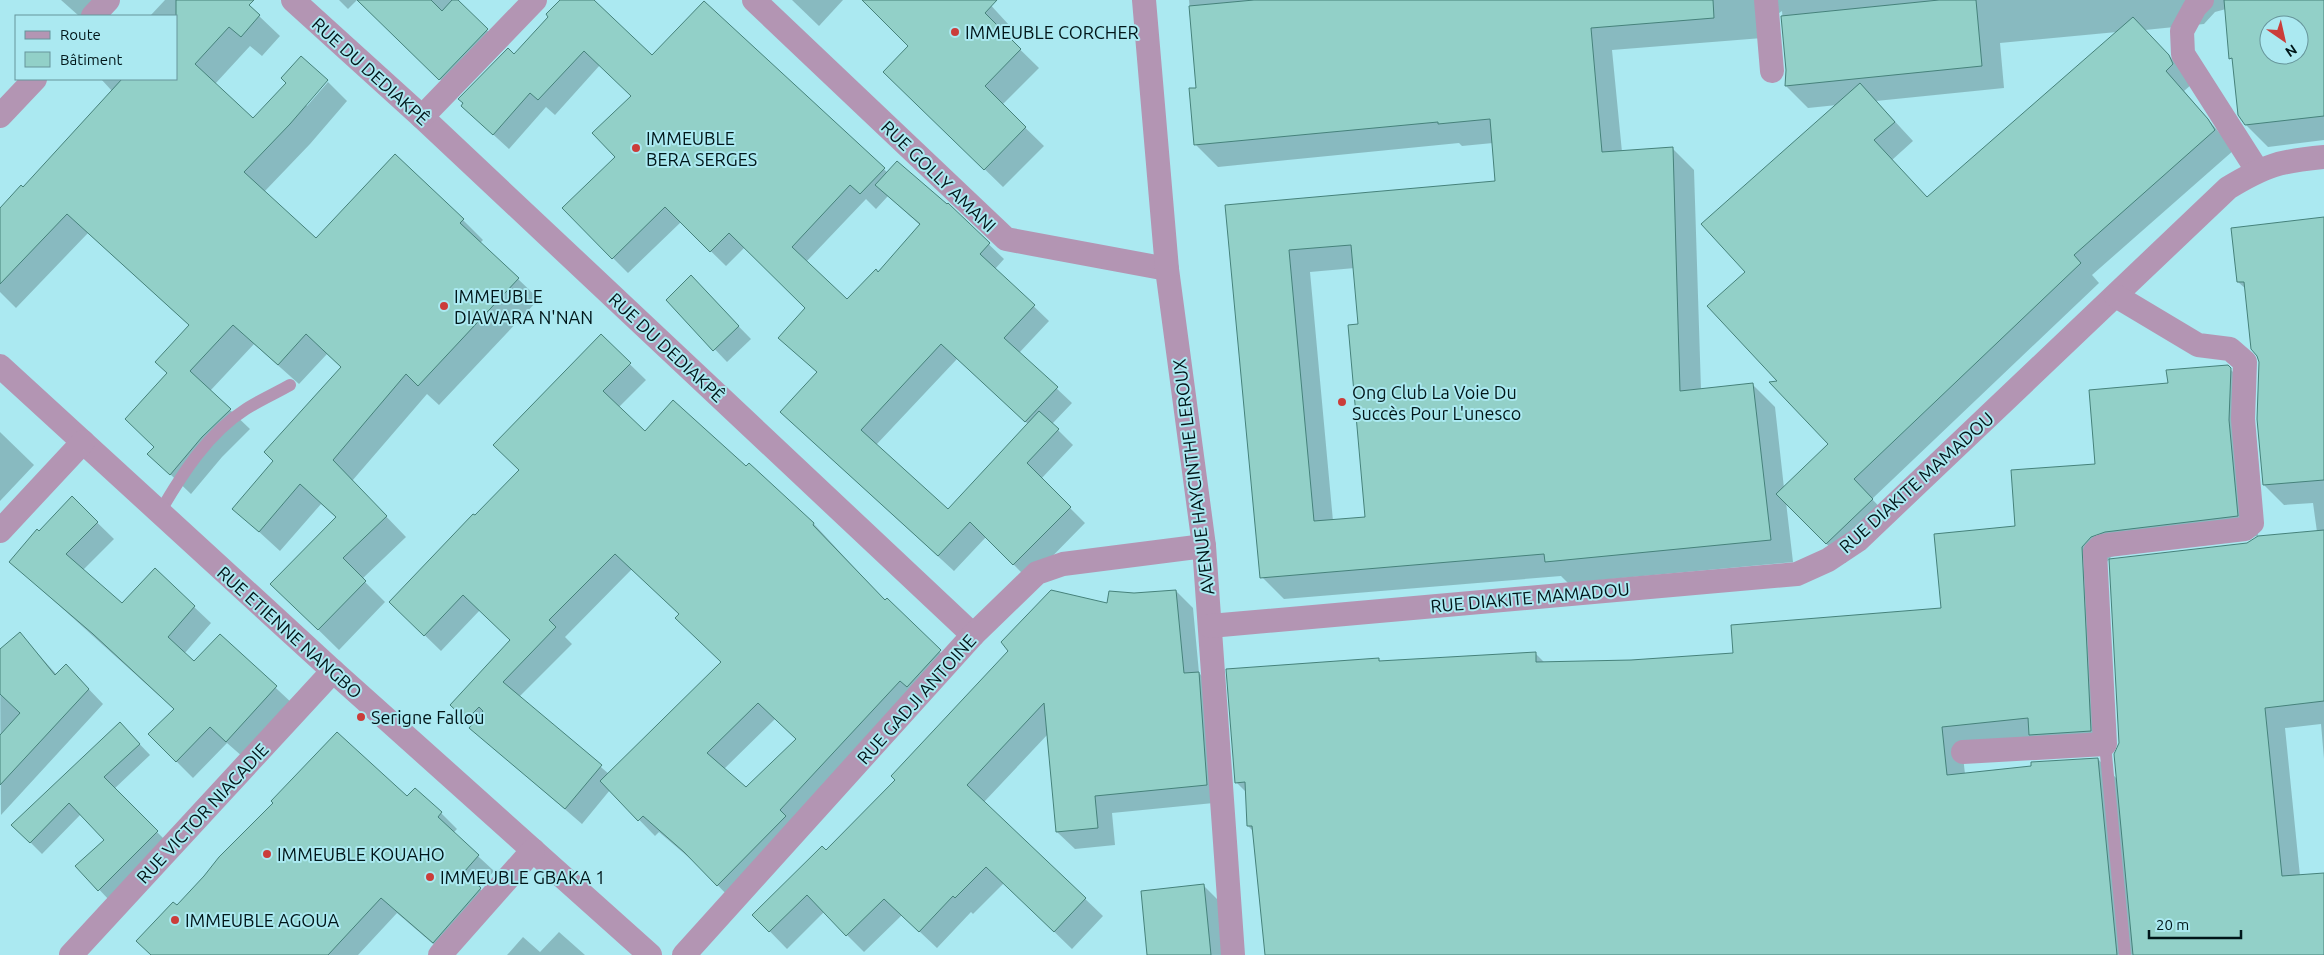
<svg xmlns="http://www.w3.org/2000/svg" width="2324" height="955" font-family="Ubuntu,sans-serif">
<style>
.shadow{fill:#0003;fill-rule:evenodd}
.building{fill:#92d0c8;stroke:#46827b;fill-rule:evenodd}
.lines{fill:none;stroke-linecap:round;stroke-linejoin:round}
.lane{stroke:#b395b3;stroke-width:12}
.street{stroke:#b395b3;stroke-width:24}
.poi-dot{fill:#cb3d3a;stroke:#abe9f1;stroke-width:2}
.labels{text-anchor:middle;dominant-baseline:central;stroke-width:4;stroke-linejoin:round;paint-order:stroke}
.poi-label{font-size:18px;fill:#001619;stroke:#abe9f1;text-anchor:start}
.street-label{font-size:18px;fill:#001619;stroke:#abe9f1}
</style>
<rect width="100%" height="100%" fill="#abe9f1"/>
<!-- shadow -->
<g class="shadow">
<path d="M 61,0 L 101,0 L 86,16 L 79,16 Z"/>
<path d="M 165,0 L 242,0 L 280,36 L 262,56 L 250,46 L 215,84 L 253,120 L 305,104 L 307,106 L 328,82 L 347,101 L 310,144 L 264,192 L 316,240 L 463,220 L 483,240 L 480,243 L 539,299 L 439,405 L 427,394 L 352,481 L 406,537 L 362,579 L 385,602 L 339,650 L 292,604 L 337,518 L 321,504 L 280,551 L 234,509 L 275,461 L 342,368 L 327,354 L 299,384 L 254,344 L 210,391 L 250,429 L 222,457 L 191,494 L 149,454 L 156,447 L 168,373 L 190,326 L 88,233 L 16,308 L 0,292 L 0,209 L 23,189 L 112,91 L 101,79 L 176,79 L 176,16 L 150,16 Z"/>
<path d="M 339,0 L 357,0 L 348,9 Z"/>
<path d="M 358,0 L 456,0 L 502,45 L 455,94 Z"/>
<path d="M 561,0 L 592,0 L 652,57 L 704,3 L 888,173 L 947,206 L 948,205 L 1004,259 L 995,269 L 1049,321 L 1019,353 L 1072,403 L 1052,424 L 1073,445 L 1041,479 L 1085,523 L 1029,580 L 986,537 L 954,571 L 797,427 L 818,373 L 780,338 L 807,308 L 745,247 L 726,266 L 681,222 L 628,273 L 613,258 L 616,157 L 633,96 L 600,65 L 555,115 L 546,107 L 509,149 L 462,106 L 514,56 L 550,17 ZM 888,196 L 920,225 L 878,273 L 847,301 L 806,262 L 866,199 L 876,209 ZM 957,359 L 1028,424 L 948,511 L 876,445 Z"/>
<path d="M 792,0 L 843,0 L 819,26 Z"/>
<path d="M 864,0 L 986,0 L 1009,25 L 1002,32 L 1039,68 L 1002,105 L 1044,146 L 1003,187 L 903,90 L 910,46 Z"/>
<path d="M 1189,0 L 2324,0 L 2324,140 L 2268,147 L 2246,125 L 2233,61 L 2231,58 L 2226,9 L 2215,12 L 2204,24 L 2145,30 L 2188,76 L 2192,84 L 2184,91 L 2234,150 L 2092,275 L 2099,283 L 1872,499 L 1891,519 L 1845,563 L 1786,502 L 1793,562 L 1568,583 L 1561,576 L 1284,599 L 1262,577 L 1226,206 L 1497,182 L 1493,143 L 1462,146 L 1459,143 L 1218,167 L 1196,145 L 1197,89 ZM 1782,11 L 1787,70 L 1786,86 L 1808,108 L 1837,105 L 1746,272 L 1779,382 L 1830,444 L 1784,488 L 1775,407 L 1753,385 L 1701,390 L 1694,170 L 1672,148 L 1622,152 L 1612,50 L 1775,37 L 1775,16 ZM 2269,25 L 2299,25 L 2299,55 L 2269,55 ZM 2117,32 L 1927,198 L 1892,160 L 1913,141 L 1876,101 L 2004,88 L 2000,43 ZM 1355,268 L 1359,325 L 1366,518 L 1333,521 L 1310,272 Z"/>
<path d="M 2324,218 L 2324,759 L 2321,724 L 2285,728 L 2300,876 L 2324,874 L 2324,955 L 1266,955 L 1254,832 L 1248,826 L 1247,793 L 1236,782 L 1228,670 L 1535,653 L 1545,663 L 1631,661 L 1734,654 L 1943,609 L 2016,527 L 2097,465 L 2169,384 L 2230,369 L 2251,390 L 2249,441 L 2258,536 L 2126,552 L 2111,557 L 2102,568 L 2111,751 L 1962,747 L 1965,774 L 2098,759 L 2118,780 L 2247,544 L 2317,532 L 2313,503 L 2284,505 L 2264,485 L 2260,362 L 2246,289 L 2238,282 Z"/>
<path d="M 703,290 L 751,339 L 727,362 L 668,300 Z"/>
<path d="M 601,336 L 646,380 L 618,408 L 645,433 L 746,468 L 749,465 L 814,524 L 886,602 L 956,667 L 734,902 L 700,867 L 659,832 L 655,836 L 610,790 L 582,824 L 471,728 L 473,726 L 452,705 L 511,641 L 480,610 L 441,651 L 407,618 L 475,517 L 521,470 ZM 632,569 L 680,615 L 722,663 L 609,774 L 519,697 L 572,644 L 565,637 ZM 775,719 L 797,740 L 746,788 L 724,769 Z"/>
<path d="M 0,432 L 34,465 L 0,501 Z"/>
<path d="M 72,498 L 114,539 L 83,570 L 122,604 L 155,570 L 211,623 L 184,654 L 194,663 L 220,636 L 293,704 L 243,757 L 227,743 L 193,778 L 150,735 L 175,710 L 11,562 Z"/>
<path d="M 1176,591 L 1193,608 L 1199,673 L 1216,690 L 1224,802 L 1112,813 L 1115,845 L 1075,849 L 1057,832 L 1048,734 L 984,802 L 1103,916 L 1072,949 L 1004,883 L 973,914 L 971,912 L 937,948 L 902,915 L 864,952 L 824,912 L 787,949 L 754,915 L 1108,605 L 1134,594 Z"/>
<path d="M 20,634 L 57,675 L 81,681 L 103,704 L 1,815 L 0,650 Z"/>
<path d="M 131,735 L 150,755 L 114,789 L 168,843 L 110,901 L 77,866 L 106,840 L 81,814 L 42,854 L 13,825 Z"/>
<path d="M 407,798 L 441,813 L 457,829 L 453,833 L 494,871 L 479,888 L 496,905 L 446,955 L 397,913 L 358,955 L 152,955 L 177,906 Z"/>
<path d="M 1203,885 L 1222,904 L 1227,955 L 1148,955 Z"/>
<path d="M 559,932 L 585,955 L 507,955 L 523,937 L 540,952 Z"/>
</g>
<!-- building -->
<g class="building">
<path d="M 176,0 L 254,0 L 249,5 L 260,15 L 241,37 L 229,27 L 195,64 L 253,118 L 286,83 L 281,78 L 301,56 L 328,80 L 290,124 L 244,172 L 316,238 L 395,154 L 464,219 L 460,223 L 519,278 L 418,386 L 406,374 L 333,460 L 387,516 L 343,558 L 366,581 L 318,630 L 270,584 L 336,517 L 300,484 L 259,532 L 232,509 L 273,461 L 264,452 L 341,367 L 306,334 L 278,365 L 233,325 L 190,371 L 231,409 L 202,437 L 170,475 L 147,454 L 154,447 L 125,419 L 167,373 L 155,362 L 189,325 L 67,214 L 0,284 L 0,208 L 21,185 L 23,187 L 122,79 L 176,79 Z"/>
<path d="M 357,0 L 431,0 L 442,11 L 452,0 L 458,0 L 488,29 L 439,80 Z"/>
<path d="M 560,0 L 594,0 L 652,55 L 704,1 L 885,168 L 860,194 L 850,185 L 792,247 L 847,299 L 876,269 L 878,272 L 920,224 L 875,185 L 897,161 L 947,204 L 948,203 L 990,243 L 980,254 L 1035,305 L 1004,338 L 1058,387 L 1025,422 L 941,344 L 861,430 L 948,509 L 1039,411 L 1059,429 L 1027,463 L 1071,507 L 1013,565 L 970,522 L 938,556 L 780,412 L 817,372 L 778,338 L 805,308 L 729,233 L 710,252 L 665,207 L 612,259 L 562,208 L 615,157 L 592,133 L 631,96 L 584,51 L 538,100 L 530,93 L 493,135 L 461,106 L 463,103 L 458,99 L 508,48 L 514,54 L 548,17 L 546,14 Z"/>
<path d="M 862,0 L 997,0 L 985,13 L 1021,49 L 985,86 L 1026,127 L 984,170 L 883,72 L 908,46 Z"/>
<path d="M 1254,0 L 1713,0 L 1714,18 L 1591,28 L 1602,152 L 1673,147 L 1680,391 L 1753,383 L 1771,540 L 1545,562 L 1544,554 L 1260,578 L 1225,205 L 1495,181 L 1490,119 L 1438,124 L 1438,122 L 1194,145 L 1189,88 L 1196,88 L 1189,6 ZM 1351,245 L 1358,324 L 1348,325 L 1365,517 L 1314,521 L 1289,250 Z"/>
<path d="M 1939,0 L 1976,0 L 1982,66 L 1785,86 L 1786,70 L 1781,16 Z"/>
<path d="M 2224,0 L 2324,0 L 2324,116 L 2245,125 L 2238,115 L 2232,58 L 2229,59 ZM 2269,25 L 2299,25 L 2299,55 L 2269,55 Z"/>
<path d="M 2133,17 L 2169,55 L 2173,64 L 2166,71 L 2208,119 L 2215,130 L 2074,255 L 2081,263 L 1854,479 L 1873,499 L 1826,544 L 1776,494 L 1828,444 L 1769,382 L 1777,381 L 1707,306 L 1745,272 L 1701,224 L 1860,83 L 1895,122 L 1874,140 L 1927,197 Z"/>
<path d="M 2324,217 L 2324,480 L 2263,485 L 2257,419 L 2259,362 L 2257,356 L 2251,349 L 2244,282 L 2237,282 L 2231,228 Z"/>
<path d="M 691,275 L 739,326 L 713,351 L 666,300 Z"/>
<path d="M 601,334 L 631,363 L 603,391 L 645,431 L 673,400 L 746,466 L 749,463 L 814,523 L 813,525 L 885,600 L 887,598 L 941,650 L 907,687 L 900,681 L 780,810 L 786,816 L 717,886 L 684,852 L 643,816 L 638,821 L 600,781 L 721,662 L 675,618 L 679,614 L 615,554 L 549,620 L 556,627 L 503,682 L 602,765 L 565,809 L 469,728 L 483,711 L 479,707 L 466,720 L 450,705 L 510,640 L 463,595 L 424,636 L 389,602 L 473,514 L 475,515 L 519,470 L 493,445 ZM 758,703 L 796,739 L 746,787 L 707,753 Z"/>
<path d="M 2228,365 L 2231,368 L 2229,420 L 2238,516 L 2105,532 L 2091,537 L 2082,547 L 2091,731 L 2029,735 L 2028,718 L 1942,727 L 1947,775 L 2031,766 L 2031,762 L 2098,758 L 2117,955 L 1265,955 L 1252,826 L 1247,826 L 1245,782 L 1235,783 L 1226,669 L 1379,658 L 1379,661 L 1536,652 L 1536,662 L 1631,660 L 1733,653 L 1731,625 L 1941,608 L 1934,534 L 2015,526 L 2011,470 L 2095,464 L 2089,390 L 2168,383 L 2166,370 Z"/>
<path d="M 72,496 L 98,522 L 66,554 L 122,603 L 155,568 L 195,606 L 168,637 L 194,661 L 220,634 L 277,686 L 226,742 L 210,727 L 176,762 L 148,734 L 174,709 L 93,634 L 9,562 L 37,529 L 39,531 Z"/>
<path d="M 2324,530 L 2324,701 L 2265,708 L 2282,876 L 2324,873 L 2324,955 L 2133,955 L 2114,754 L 2119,743 L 2109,559 L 2247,543 L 2258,536 Z"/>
<path d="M 1051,590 L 1107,603 L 1109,591 L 1134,593 L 1176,590 L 1184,673 L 1199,672 L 1207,785 L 1095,796 L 1098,828 L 1056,832 L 1044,703 L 967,785 L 1086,898 L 1054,932 L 986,867 L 955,898 L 953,896 L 919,932 L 884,899 L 846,936 L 807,895 L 769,932 L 752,915 L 822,846 L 826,850 L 895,780 L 891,776 L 1008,651 L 1001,642 Z"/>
<path d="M 20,632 L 55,675 L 66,664 L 89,689 L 0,785 L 0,735 L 20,713 L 0,694 L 0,649 Z"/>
<path d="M 120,722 L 140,744 L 104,777 L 158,831 L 98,891 L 75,866 L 104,840 L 69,803 L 30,843 L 11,825 Z"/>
<path d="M 337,732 L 407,796 L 415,788 L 442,812 L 438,817 L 479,855 L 464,872 L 481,888 L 433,943 L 381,898 L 328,955 L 151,955 L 136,941 L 173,902 L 177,905 L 204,876 L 219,857 L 273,803 L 271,801 Z"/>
<path d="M 1204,884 L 1211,955 L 1147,955 L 1141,891 Z"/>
</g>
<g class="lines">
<!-- lane -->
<g class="lane">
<path d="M 160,512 C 182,474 208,433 246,409 C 260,400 276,393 290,385"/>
<path d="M 2105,744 L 2125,955"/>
</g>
<!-- street -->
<g class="street">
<path d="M 293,0 L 422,117 L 973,635"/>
<path d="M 754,0 L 1006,239 L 1167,269"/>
<path d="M 1144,0 L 1167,269 L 1204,546 L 1233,955"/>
<path d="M 1766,0 L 1772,71"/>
<path d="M 2202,0 L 2195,7 L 2182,31 L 2183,54 L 2257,170"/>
<path d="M 93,16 L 108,0"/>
<path d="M 0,116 L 35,79"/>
<path d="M 422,117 L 535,0"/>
<path d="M 0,366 L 333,671 L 650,955"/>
<path d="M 0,531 L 83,442"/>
<path d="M 1210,626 L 1797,574 L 1828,560 L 1858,540 L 2228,188 C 2266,165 2280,161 2324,157"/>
<path d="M 1963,752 L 2105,744 L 2095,552 L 2100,547 L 2108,545 L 2245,529 L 2252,523 L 2243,419 L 2245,362 L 2230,349 L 2198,345 L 2116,296"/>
<path d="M 71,955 L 333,671"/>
<path d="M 440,955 L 533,850"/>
<path d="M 684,955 L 973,635 L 1037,573 L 1063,564 L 1204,546"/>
</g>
</g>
<!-- markers -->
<g class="poi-dot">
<circle cx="955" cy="32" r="5"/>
<circle cx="636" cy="148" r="5"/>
<circle cx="444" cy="306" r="5"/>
<circle cx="1342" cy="402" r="5"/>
<circle cx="361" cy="717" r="5"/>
<circle cx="267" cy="854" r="5"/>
<circle cx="430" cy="877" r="5"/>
<circle cx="175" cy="920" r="5"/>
</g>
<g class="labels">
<!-- poi labels -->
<g class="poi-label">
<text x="965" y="32">IMMEUBLE CORCHER</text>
<text x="646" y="138">IMMEUBLE<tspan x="646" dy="21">BERA SERGES</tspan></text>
<text x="454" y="296">IMMEUBLE<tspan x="454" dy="21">DIAWARA N'NAN</tspan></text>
<text x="1352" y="392">Ong Club La Voie Du<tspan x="1352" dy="21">Succès Pour L'unesco</tspan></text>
<text x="371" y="717">Serigne Fallou</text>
<text x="277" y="854">IMMEUBLE KOUAHO</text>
<text x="440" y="877">IMMEUBLE GBAKA 1</text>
<text x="185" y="920">IMMEUBLE AGOUA</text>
</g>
<!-- street labels -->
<g class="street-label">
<text transform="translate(371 71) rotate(42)">RUE DU DEDIAKPÊ</text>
<text transform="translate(939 176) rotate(44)">RUE GOLLY AMANI</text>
<text transform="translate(667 347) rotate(43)">RUE DU DEDIAKPÊ</text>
<text transform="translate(1193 477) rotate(-97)">AVENUE HAYCINTHE LEROUX</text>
<text transform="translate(1916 482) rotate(-42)">RUE DIAKITE MAMADOU</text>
<text transform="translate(1530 597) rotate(-5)">RUE DIAKITE MAMADOU</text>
<text transform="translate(290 632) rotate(42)">RUE ETIENNE NANGBO</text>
<text transform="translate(916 699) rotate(-48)">RUE GADJI ANTOINE</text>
<text transform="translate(202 813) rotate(-47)">RUE VICTOR NIACADIE</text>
</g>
</g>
<!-- legend -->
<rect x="15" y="15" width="162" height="65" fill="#abe9f1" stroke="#67959b"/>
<rect x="25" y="31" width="25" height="8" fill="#b395b3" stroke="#67959b"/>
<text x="60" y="40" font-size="15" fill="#001619">Route</text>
<rect x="25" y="52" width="25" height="15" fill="#92d0c8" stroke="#67959b"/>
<text x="60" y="65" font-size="15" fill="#001619">Bâtiment</text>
<!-- north arrow -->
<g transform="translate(2284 40) rotate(146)"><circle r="24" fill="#abe9f1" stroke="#67959b"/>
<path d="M0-4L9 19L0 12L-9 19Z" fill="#cb3d3a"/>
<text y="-8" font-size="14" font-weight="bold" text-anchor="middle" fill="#001619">N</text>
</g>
<!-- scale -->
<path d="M2149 930v8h92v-8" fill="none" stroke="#001619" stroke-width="2.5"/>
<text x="2156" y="930" font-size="15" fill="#001619" stroke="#abe9f1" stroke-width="4" paint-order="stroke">20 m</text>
</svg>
